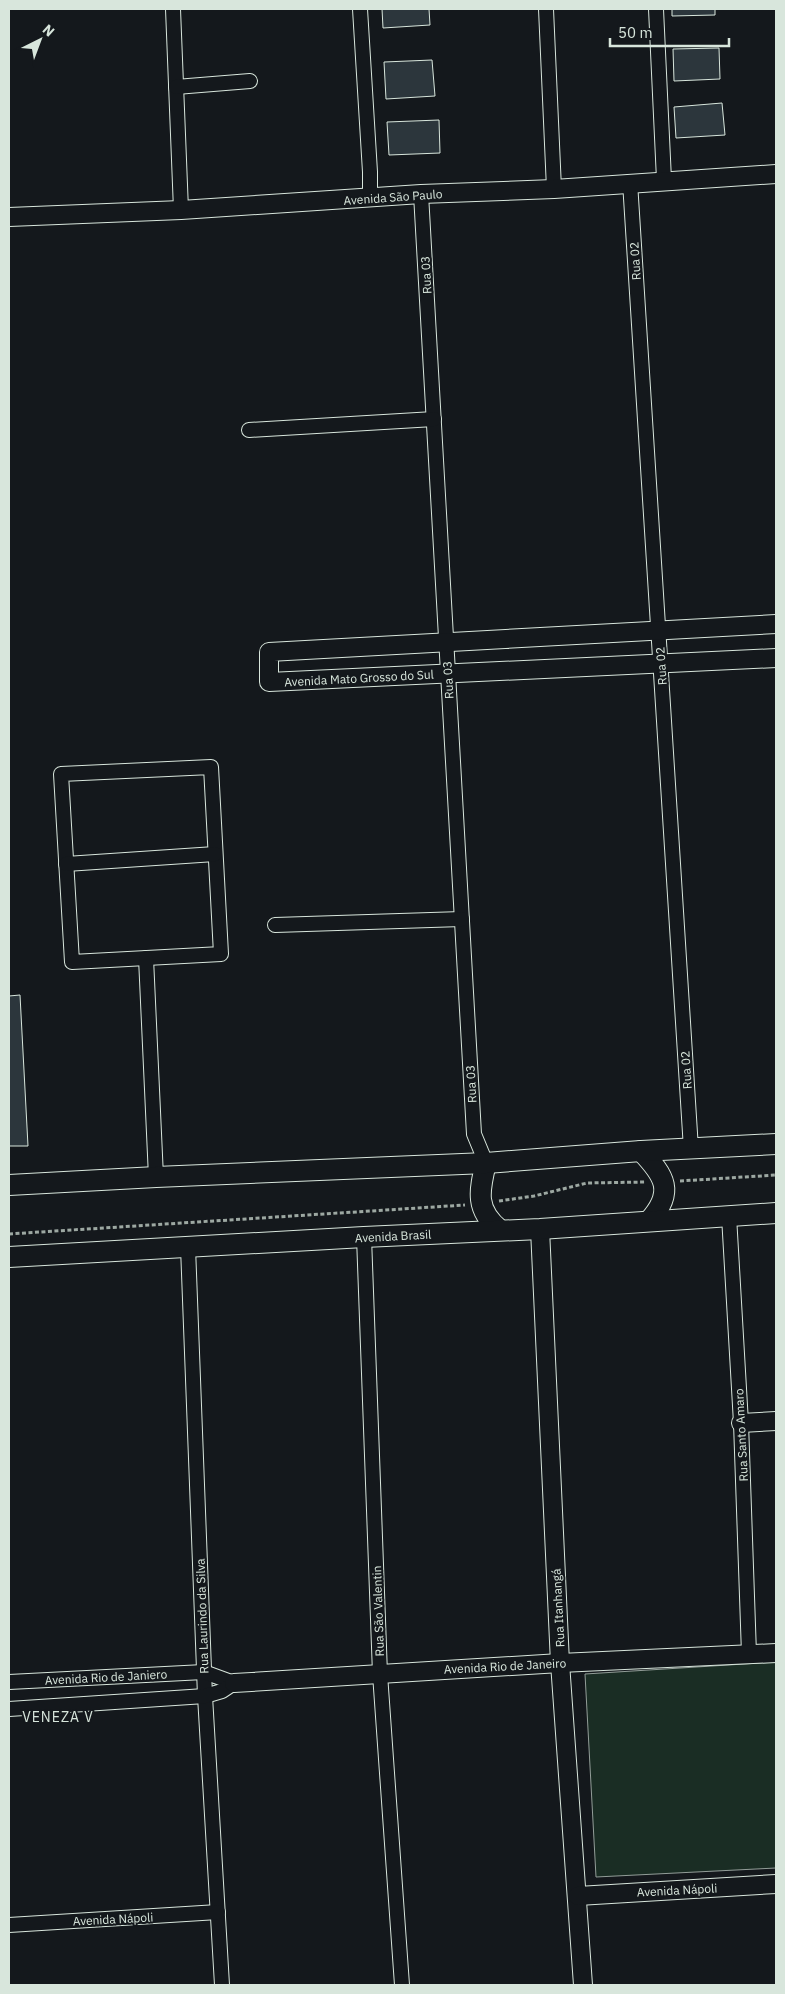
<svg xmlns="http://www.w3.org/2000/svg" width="785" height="1994" font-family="'IBM Plex Sans',sans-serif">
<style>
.green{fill:#1a2d24;stroke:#939e99}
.building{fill:#2c363c;stroke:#d8e6dc}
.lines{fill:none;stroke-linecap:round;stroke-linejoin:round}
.minor-casing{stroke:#d8e6dc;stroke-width:16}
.tertiary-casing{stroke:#d8e6dc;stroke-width:20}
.secondary-casing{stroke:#d8e6dc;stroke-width:22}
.path{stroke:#9da8a2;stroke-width:3;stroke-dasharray:4 2.5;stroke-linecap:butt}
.minor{stroke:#14181c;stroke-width:14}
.tertiary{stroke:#14181c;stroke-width:18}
.secondary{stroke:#14181c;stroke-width:20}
.labels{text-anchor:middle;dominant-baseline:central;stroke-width:4;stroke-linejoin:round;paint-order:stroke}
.street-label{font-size:12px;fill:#d8e6dc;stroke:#14181c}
.neighbourhood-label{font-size:14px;letter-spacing:1px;fill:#d8e6dc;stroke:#14181c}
</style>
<rect width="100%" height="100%" fill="#14181c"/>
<!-- green -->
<path class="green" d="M 776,1662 L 776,1868 L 596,1877 L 585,1674 Z"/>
<!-- building -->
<g class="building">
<path d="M 382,9 L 429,9 L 430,25 L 383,28 Z"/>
<path d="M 672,9 L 715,9 L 715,15 L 672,16 Z"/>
<path d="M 719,48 L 720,79 L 674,81 L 673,49 Z"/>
<path d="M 432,60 L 435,96 L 386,99 L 384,62 Z"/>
<path d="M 722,103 L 725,135 L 676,138 L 674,107 Z"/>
<path d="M 439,120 L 440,153 L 389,155 L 387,122 Z"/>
<path d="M 20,995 L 28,1146 L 9,1146 L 9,996 Z"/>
</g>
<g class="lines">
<!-- minor casing -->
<g class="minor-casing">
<g id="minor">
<path d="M 173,9 L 181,210"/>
<path d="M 360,9 L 370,172 L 370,199"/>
<path d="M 546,9 L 554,189"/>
<path d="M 656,9 L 664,180"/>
<path d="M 176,87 L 250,81"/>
<path d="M 630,182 L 691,1149"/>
<path d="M 421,194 L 474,1134 L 486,1163"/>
<path d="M 249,430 L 434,419"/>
<path d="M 211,767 L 221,954 L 72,962 L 61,774 Z"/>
<path d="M 66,864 L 215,854"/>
<path d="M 275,925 L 462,919"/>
<path d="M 146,958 L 156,1177"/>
<path d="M 729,1216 L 741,1423 L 749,1654"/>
<path d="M 364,1237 L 380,1674 L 402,1985"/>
<path d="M 188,1247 L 205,1696 L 222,1985"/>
<path d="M 9,1682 L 204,1672 L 234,1683"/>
<path d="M 9,1709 L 205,1696 L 222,1691 L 234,1683"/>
<path d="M 9,1925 L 218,1912"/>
</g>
</g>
<!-- tertiary casing -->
<g class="tertiary-casing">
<g id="tertiary">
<path d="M 9,217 L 181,210 L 421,194 L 554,189 L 776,174"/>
<path d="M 776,624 L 269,652 L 269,682 L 776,658"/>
<path d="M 540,1229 L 560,1663 L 583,1985"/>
<path d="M 741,1423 L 776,1421"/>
<path d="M 234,1683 L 560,1663 L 776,1653"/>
<path d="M 578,1896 L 776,1884"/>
</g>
</g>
<!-- secondary casing -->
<g class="secondary-casing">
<g id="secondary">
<path d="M 641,1151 C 665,1176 675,1192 649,1221"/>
<path d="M 486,1163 C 479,1191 475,1210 500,1230"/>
<path d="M 9,1185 L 156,1177 L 486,1163 L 641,1151 L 776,1144"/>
<path d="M 9,1257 L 364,1237 L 540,1229 L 776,1213"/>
</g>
</g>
<!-- path -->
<g class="path">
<path d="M 680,1181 L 776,1175"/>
<path d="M 499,1201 L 534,1196 L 587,1183 L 646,1182"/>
<path d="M 9,1234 L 465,1205"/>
</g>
<!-- minor -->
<use href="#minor" class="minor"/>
<!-- tertiary -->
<use href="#tertiary" class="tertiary"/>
<!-- secondary -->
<use href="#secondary" class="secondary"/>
</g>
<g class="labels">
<!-- street labels -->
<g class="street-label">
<text transform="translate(393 197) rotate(-4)">Avenida São Paulo</text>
<text transform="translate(635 261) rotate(-94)">Rua 02</text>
<text transform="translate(426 275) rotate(-93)">Rua 03</text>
<text transform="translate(661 666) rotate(-94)">Rua 02</text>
<text transform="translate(359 678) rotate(-3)">Avenida Mato Grosso do Sul</text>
<text transform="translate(448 680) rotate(-93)">Rua 03</text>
<text transform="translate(686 1070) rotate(-94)">Rua 02</text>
<text transform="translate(471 1084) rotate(-93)">Rua 03</text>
<text transform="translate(393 1236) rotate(-3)">Avenida Brasil</text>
<text transform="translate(741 1435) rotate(-93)">Rua Santo Amaro</text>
<text transform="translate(558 1608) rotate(-93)">Rua Itanhangá</text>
<text transform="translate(378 1611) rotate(-92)">Rua São Valentin</text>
<text transform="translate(202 1616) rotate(-92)">Rua Laurindo da Silva</text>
<text transform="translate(505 1666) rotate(-3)">Avenida Rio de Janeiro</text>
<text transform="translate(106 1677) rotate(-3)">Avenida Rio de Janiero</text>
<text transform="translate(677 1890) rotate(-3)">Avenida Nápoli</text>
<text transform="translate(113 1919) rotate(-3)">Avenida Nápoli</text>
</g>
<!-- neighbourhood labels -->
<g class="neighbourhood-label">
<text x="58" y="1717">VENEZA V</text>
</g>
</g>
<!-- border -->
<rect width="785" height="1994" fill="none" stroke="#d8e6dc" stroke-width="20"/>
<!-- north arrow -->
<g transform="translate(40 40) rotate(42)" stroke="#14181c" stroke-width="4" paint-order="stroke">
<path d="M0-4L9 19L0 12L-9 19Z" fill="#d8e6dc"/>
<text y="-8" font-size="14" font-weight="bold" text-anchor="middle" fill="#d8e6dc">N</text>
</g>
<!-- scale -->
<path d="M610 38v8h119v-8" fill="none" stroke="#d8e6dc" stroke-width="2.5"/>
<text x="618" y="38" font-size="15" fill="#d8e6dc" stroke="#14181c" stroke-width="4" paint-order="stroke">50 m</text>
</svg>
